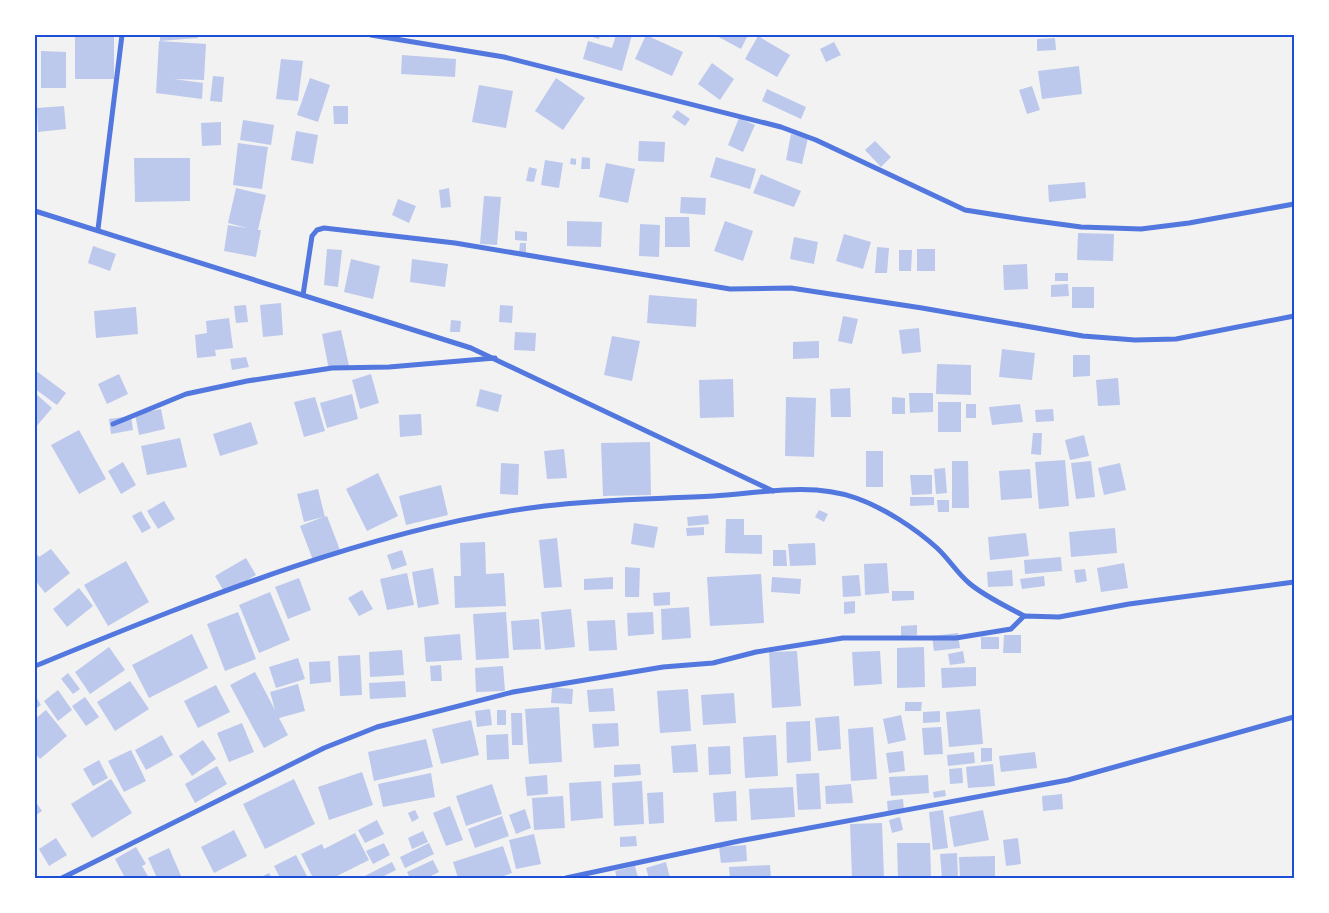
<svg xmlns="http://www.w3.org/2000/svg" width="1329" height="913" font-family="Cabin,sans-serif">
<style>
.building{fill:#bdc9ec}
.lines{fill:none;stroke-linecap:round;stroke-linejoin:round}
.minor{stroke:#5277de;stroke-width:5}
.neatline{fill:none;stroke:#1d4ed8;stroke-width:2}
</style>
<rect width="100%" height="100%" fill="#f2f2f2"/>
<!-- building -->
<g class="building">
<rect x="75" y="35" width="39" height="44"/>
<path d="M 160,35 L 198,35 L 198,38 L 160,41 Z"/>
<path d="M 586,35 L 600,35 L 599,39 Z"/>
<path d="M 616,35 L 632,35 L 622,71 L 583,59 L 588,41 L 612,48 Z"/>
<path d="M 646,35 L 683,52 L 672,76 L 635,59 Z"/>
<path d="M 715,35 L 748,35 L 741,49 Z"/>
<path d="M 758,36 L 790,55 L 777,77 L 745,59 Z"/>
<path d="M 1055,38 L 1056,50 L 1037,51 L 1037,39 Z"/>
<path d="M 159,41 L 206,44 L 204,80 L 174,79 L 203,83 L 202,99 L 156,93 Z"/>
<path d="M 834,42 L 841,55 L 826,62 L 820,49 Z"/>
<path d="M 41,51 L 66,52 L 66,88 L 41,88 Z"/>
<path d="M 402,55 L 456,59 L 455,77 L 401,74 Z"/>
<path d="M 281,59 L 303,61 L 298,101 L 276,99 Z"/>
<path d="M 712,63 L 734,79 L 720,100 L 698,84 Z"/>
<path d="M 1079,66 L 1082,94 L 1042,99 L 1038,71 Z"/>
<path d="M 213,76 L 224,77 L 222,102 L 210,101 Z"/>
<path d="M 310,78 L 330,85 L 318,122 L 297,115 Z"/>
<path d="M 556,78 L 585,98 L 563,130 L 535,111 Z"/>
<path d="M 479,85 L 513,91 L 506,128 L 472,122 Z"/>
<path d="M 1032,86 L 1040,110 L 1027,114 L 1019,90 Z"/>
<path d="M 767,89 L 806,107 L 801,119 L 762,101 Z"/>
<path d="M 64,106 L 66,129 L 38,132 L 37,108 Z"/>
<path d="M 333,106 L 348,106 L 348,124 L 334,124 Z"/>
<path d="M 677,110 L 690,119 L 685,126 L 672,117 Z"/>
<path d="M 739,118 L 755,125 L 743,152 L 728,145 Z"/>
<path d="M 243,120 L 274,125 L 271,145 L 240,140 Z"/>
<path d="M 221,122 L 221,145 L 202,146 L 201,123 Z"/>
<path d="M 296,131 L 318,135 L 313,164 L 291,160 Z"/>
<path d="M 791,134 L 808,138 L 802,164 L 786,160 Z"/>
<path d="M 639,141 L 665,142 L 664,162 L 638,161 Z"/>
<path d="M 875,141 L 891,157 L 881,167 L 865,150 Z"/>
<path d="M 238,143 L 268,147 L 262,189 L 233,185 Z"/>
<path d="M 582,157 L 590,158 L 590,169 L 581,169 Z"/>
<path d="M 716,157 L 756,169 L 750,189 L 710,177 Z"/>
<path d="M 134,158 L 190,158 L 190,201 L 135,202 Z"/>
<path d="M 571,158 L 576,159 L 576,165 L 570,164 Z"/>
<path d="M 545,160 L 563,163 L 559,188 L 541,185 Z"/>
<path d="M 606,163 L 635,169 L 628,203 L 599,197 Z"/>
<path d="M 529,167 L 537,169 L 534,182 L 526,181 Z"/>
<path d="M 761,174 L 801,191 L 794,207 L 753,193 Z"/>
<path d="M 1085,182 L 1086,198 L 1049,202 L 1048,185 Z"/>
<path d="M 236,188 L 266,195 L 258,230 L 261,230 L 256,257 L 224,251 L 228,225 L 247,228 L 228,223 Z"/>
<path d="M 449,188 L 451,207 L 441,208 L 439,190 Z"/>
<path d="M 484,196 L 501,197 L 497,245 L 480,244 Z"/>
<path d="M 681,197 L 706,198 L 705,215 L 680,213 Z"/>
<path d="M 398,199 L 416,206 L 409,223 L 392,215 Z"/>
<path d="M 665,217 L 689,217 L 690,247 L 665,247 Z"/>
<path d="M 567,221 L 602,222 L 601,247 L 567,246 Z"/>
<path d="M 725,221 L 753,231 L 743,261 L 714,251 Z"/>
<path d="M 640,224 L 660,225 L 659,257 L 639,256 Z"/>
<path d="M 515,231 L 527,232 L 527,241 L 515,240 Z"/>
<path d="M 1078,233 L 1114,234 L 1113,261 L 1077,260 Z"/>
<path d="M 844,234 L 871,242 L 863,269 L 836,261 Z"/>
<path d="M 794,237 L 818,242 L 814,264 L 790,259 Z"/>
<path d="M 520,243 L 526,243 L 526,252 L 519,252 Z"/>
<path d="M 93,246 L 116,254 L 110,271 L 88,263 Z"/>
<path d="M 877,247 L 889,248 L 887,273 L 875,273 Z"/>
<path d="M 327,249 L 342,250 L 338,287 L 324,285 Z"/>
<rect x="917" y="249" width="18" height="22"/>
<path d="M 899,250 L 912,250 L 911,271 L 899,271 Z"/>
<path d="M 351,259 L 380,266 L 373,299 L 344,292 Z"/>
<path d="M 412,259 L 448,264 L 445,287 L 410,282 Z"/>
<path d="M 1027,264 L 1028,289 L 1004,290 L 1003,265 Z"/>
<rect x="1055" y="273" width="13" height="8"/>
<path d="M 1068,284 L 1069,296 L 1051,297 L 1051,285 Z"/>
<rect x="1072" y="287" width="22" height="21"/>
<path d="M 649,295 L 697,299 L 696,327 L 647,323 Z"/>
<path d="M 281,303 L 283,335 L 263,337 L 260,305 Z"/>
<path d="M 246,305 L 248,322 L 236,323 L 234,306 Z"/>
<path d="M 500,305 L 513,306 L 512,323 L 499,322 Z"/>
<path d="M 136,307 L 138,334 L 96,338 L 94,311 Z"/>
<path d="M 843,316 L 858,319 L 852,344 L 838,341 Z"/>
<path d="M 229,318 L 233,348 L 215,350 L 216,356 L 197,358 L 195,335 L 207,333 L 206,321 Z"/>
<path d="M 451,320 L 461,321 L 460,332 L 450,332 Z"/>
<path d="M 919,328 L 921,352 L 902,354 L 899,330 Z"/>
<path d="M 341,330 L 349,366 L 329,370 L 322,334 Z"/>
<path d="M 515,332 L 536,333 L 535,351 L 514,350 Z"/>
<path d="M 612,336 L 640,341 L 632,381 L 604,375 Z"/>
<path d="M 819,341 L 819,358 L 793,359 L 793,342 Z"/>
<path d="M 1002,349 L 1035,353 L 1032,380 L 999,377 Z"/>
<path d="M 1073,355 L 1090,355 L 1090,376 L 1073,377 Z"/>
<path d="M 246,357 L 249,367 L 232,370 L 230,359 Z"/>
<path d="M 937,364 L 971,365 L 971,395 L 936,394 Z"/>
<path d="M 35,370 L 66,393 L 57,405 L 35,389 Z"/>
<path d="M 119,374 L 128,394 L 107,404 L 98,384 Z"/>
<path d="M 371,374 L 379,403 L 360,409 L 352,380 Z"/>
<path d="M 1118,378 L 1120,405 L 1098,406 L 1096,380 Z"/>
<path d="M 733,379 L 734,417 L 700,418 L 699,380 Z"/>
<path d="M 850,388 L 851,417 L 831,417 L 830,389 Z"/>
<path d="M 480,389 L 502,395 L 498,412 L 476,406 Z"/>
<path d="M 35,393 L 52,408 L 35,428 Z"/>
<path d="M 909,393 L 933,393 L 933,412 L 910,413 Z"/>
<path d="M 352,394 L 358,419 L 327,428 L 320,403 Z"/>
<path d="M 315,397 L 325,431 L 304,437 L 294,402 Z"/>
<path d="M 786,397 L 816,398 L 814,457 L 785,456 Z"/>
<path d="M 892,397 L 905,398 L 905,414 L 892,414 Z"/>
<rect x="938" y="402" width="23" height="30"/>
<rect x="966" y="404" width="10" height="14"/>
<path d="M 1020,404 L 1023,422 L 992,425 L 989,407 Z"/>
<path d="M 161,409 L 165,429 L 139,435 L 135,414 Z"/>
<path d="M 1053,409 L 1054,421 L 1036,422 L 1035,410 Z"/>
<path d="M 421,414 L 422,435 L 400,437 L 399,415 Z"/>
<path d="M 131,416 L 133,430 L 111,434 L 109,419 Z"/>
<path d="M 251,422 L 258,444 L 220,456 L 213,434 Z"/>
<path d="M 79,430 L 106,479 L 79,494 L 51,445 Z"/>
<path d="M 1033,433 L 1042,433 L 1041,455 L 1031,454 Z"/>
<path d="M 1084,435 L 1089,456 L 1070,460 L 1065,440 Z"/>
<path d="M 180,438 L 187,467 L 147,475 L 141,446 Z"/>
<path d="M 650,442 L 651,495 L 603,496 L 601,443 Z"/>
<path d="M 564,449 L 567,478 L 547,479 L 544,451 Z"/>
<rect x="866" y="451" width="17" height="36"/>
<path d="M 1065,460 L 1069,506 L 1039,509 L 1035,462 Z"/>
<path d="M 952,461 L 968,461 L 969,508 L 952,508 Z"/>
<path d="M 1091,461 L 1095,497 L 1076,499 L 1071,463 Z"/>
<path d="M 123,462 L 136,485 L 121,494 L 108,471 Z"/>
<path d="M 501,463 L 519,464 L 518,495 L 500,494 Z"/>
<path d="M 1120,463 L 1126,490 L 1104,495 L 1098,468 Z"/>
<path d="M 945,468 L 947,493 L 936,494 L 934,469 Z"/>
<path d="M 1030,469 L 1032,498 L 1001,500 L 999,471 Z"/>
<path d="M 378,473 L 398,516 L 367,531 L 346,489 Z"/>
<path d="M 910,475 L 932,475 L 932,494 L 912,495 Z"/>
<path d="M 441,485 L 448,515 L 406,525 L 399,496 Z"/>
<path d="M 318,489 L 325,517 L 327,516 L 340,550 L 313,560 L 300,526 L 323,517 L 304,522 L 297,494 Z"/>
<path d="M 910,497 L 934,497 L 934,505 L 910,506 Z"/>
<path d="M 937,500 L 949,500 L 949,512 L 938,512 Z"/>
<path d="M 164,501 L 175,519 L 158,529 L 147,511 Z"/>
<path d="M 819,510 L 828,514 L 824,522 L 815,517 Z"/>
<path d="M 141,511 L 151,528 L 142,533 L 132,516 Z"/>
<path d="M 708,515 L 709,524 L 688,526 L 687,517 Z"/>
<path d="M 726,519 L 744,519 L 744,535 L 762,535 L 762,554 L 725,553 Z"/>
<path d="M 634,523 L 658,527 L 654,548 L 631,544 Z"/>
<path d="M 704,527 L 704,535 L 687,536 L 686,528 Z"/>
<path d="M 1115,528 L 1117,553 L 1071,557 L 1069,532 Z"/>
<path d="M 1026,533 L 1029,556 L 990,560 L 988,537 Z"/>
<path d="M 557,538 L 562,587 L 544,588 L 539,540 Z"/>
<path d="M 485,542 L 486,574 L 504,573 L 506,606 L 455,608 L 454,576 L 461,576 L 460,543 Z"/>
<path d="M 815,543 L 816,565 L 790,566 L 788,544 Z"/>
<path d="M 51,549 L 70,573 L 45,593 L 35,580 L 35,552 L 39,557 Z"/>
<path d="M 402,550 L 407,565 L 392,570 L 387,555 Z"/>
<path d="M 773,550 L 786,550 L 787,566 L 773,566 Z"/>
<path d="M 1061,557 L 1062,571 L 1025,574 L 1024,560 Z"/>
<path d="M 246,558 L 256,575 L 225,593 L 215,576 Z"/>
<path d="M 126,561 L 149,602 L 108,626 L 84,585 Z"/>
<path d="M 887,563 L 889,593 L 865,595 L 864,564 Z"/>
<path d="M 1124,563 L 1128,588 L 1101,592 L 1097,568 Z"/>
<path d="M 625,567 L 640,568 L 639,597 L 625,597 Z"/>
<path d="M 433,568 L 439,604 L 418,608 L 412,572 Z"/>
<path d="M 1085,569 L 1087,581 L 1076,583 L 1074,570 Z"/>
<path d="M 1012,570 L 1013,586 L 988,587 L 987,572 Z"/>
<path d="M 407,573 L 414,605 L 387,610 L 380,579 Z"/>
<path d="M 761,574 L 764,623 L 710,626 L 707,577 Z"/>
<path d="M 859,575 L 861,596 L 843,597 L 842,576 Z"/>
<path d="M 1044,576 L 1045,586 L 1022,589 L 1020,579 Z"/>
<path d="M 613,577 L 613,589 L 584,590 L 584,579 Z"/>
<path d="M 772,577 L 801,579 L 800,594 L 771,592 Z"/>
<path d="M 299,578 L 311,610 L 288,619 L 275,587 Z"/>
<path d="M 79,588 L 93,606 L 67,627 L 53,609 Z"/>
<path d="M 362,590 L 373,609 L 359,616 L 348,598 Z"/>
<path d="M 892,591 L 914,591 L 914,600 L 892,601 Z"/>
<path d="M 270,592 L 290,640 L 259,653 L 239,605 Z"/>
<path d="M 670,592 L 670,605 L 654,606 L 653,593 Z"/>
<path d="M 855,601 L 855,613 L 844,614 L 844,602 Z"/>
<path d="M 689,607 L 691,638 L 662,640 L 661,609 Z"/>
<path d="M 571,609 L 575,647 L 545,650 L 541,612 Z"/>
<path d="M 238,612 L 256,659 L 225,671 L 207,624 Z"/>
<path d="M 506,612 L 509,658 L 476,660 L 473,614 Z"/>
<path d="M 653,612 L 654,634 L 628,636 L 627,613 Z"/>
<path d="M 539,619 L 541,649 L 513,650 L 511,621 Z"/>
<path d="M 615,620 L 617,650 L 589,651 L 587,621 Z"/>
<path d="M 917,625 L 917,635 L 901,636 L 901,626 Z"/>
<path d="M 958,633 L 960,648 L 934,651 L 932,636 Z"/>
<path d="M 192,634 L 208,668 L 149,698 L 132,665 Z"/>
<path d="M 460,634 L 462,660 L 426,662 L 424,637 Z"/>
<path d="M 1004,635 L 1021,635 L 1021,653 L 1003,653 Z"/>
<rect x="981" y="637" width="18" height="12"/>
<path d="M 109,647 L 125,670 L 90,694 L 75,672 Z"/>
<path d="M 924,647 L 925,687 L 897,688 L 897,648 Z"/>
<path d="M 402,650 L 404,675 L 370,677 L 369,652 Z"/>
<path d="M 797,651 L 801,706 L 772,708 L 769,652 Z"/>
<path d="M 880,651 L 882,684 L 854,686 L 852,652 Z"/>
<path d="M 963,651 L 965,663 L 950,665 L 948,654 Z"/>
<path d="M 360,655 L 362,695 L 340,696 L 338,656 Z"/>
<path d="M 298,658 L 305,679 L 276,688 L 269,667 Z"/>
<path d="M 330,661 L 331,682 L 310,684 L 309,662 Z"/>
<path d="M 441,665 L 442,681 L 431,681 L 430,666 Z"/>
<path d="M 503,666 L 505,691 L 476,692 L 475,668 Z"/>
<path d="M 976,667 L 976,686 L 942,688 L 941,668 Z"/>
<path d="M 255,672 L 275,710 L 270,692 L 298,684 L 305,711 L 279,718 L 288,735 L 264,748 L 230,685 Z"/>
<path d="M 68,673 L 80,689 L 73,694 L 61,679 Z"/>
<path d="M 130,681 L 149,709 L 115,731 L 97,702 Z"/>
<path d="M 405,681 L 406,697 L 370,699 L 369,683 Z"/>
<path d="M 216,685 L 230,712 L 198,728 L 184,701 Z"/>
<path d="M 552,687 L 573,689 L 572,704 L 551,703 Z"/>
<path d="M 613,688 L 615,711 L 589,712 L 587,690 Z"/>
<path d="M 688,689 L 691,731 L 660,733 L 657,691 Z"/>
<path d="M 58,690 L 72,710 L 58,721 L 44,701 Z"/>
<path d="M 734,693 L 736,723 L 703,725 L 701,695 Z"/>
<path d="M 35,695 L 41,705 L 35,709 Z"/>
<path d="M 85,697 L 99,717 L 86,726 L 72,706 Z"/>
<path d="M 905,702 L 922,702 L 921,711 L 905,711 Z"/>
<path d="M 559,707 L 562,762 L 529,764 L 525,709 Z"/>
<path d="M 490,709 L 492,725 L 477,727 L 475,711 Z"/>
<path d="M 980,709 L 983,744 L 949,747 L 946,712 Z"/>
<path d="M 46,710 L 67,736 L 40,759 L 35,753 L 35,719 Z"/>
<rect x="497" y="710" width="9" height="15"/>
<path d="M 940,711 L 940,722 L 923,723 L 923,712 Z"/>
<path d="M 511,713 L 522,713 L 523,745 L 512,745 Z"/>
<path d="M 901,715 L 906,740 L 888,744 L 883,719 Z"/>
<path d="M 839,716 L 841,749 L 818,751 L 815,718 Z"/>
<path d="M 471,720 L 479,755 L 441,764 L 432,729 Z"/>
<path d="M 810,721 L 811,761 L 787,763 L 786,722 Z"/>
<path d="M 242,723 L 254,752 L 229,762 L 217,733 Z"/>
<path d="M 618,723 L 619,746 L 594,748 L 592,724 Z"/>
<path d="M 873,727 L 877,779 L 851,781 L 848,729 Z"/>
<path d="M 941,727 L 943,754 L 924,755 L 922,728 Z"/>
<path d="M 508,734 L 509,759 L 487,760 L 486,735 Z"/>
<path d="M 162,735 L 173,755 L 146,770 L 135,750 Z"/>
<path d="M 776,735 L 778,776 L 745,778 L 743,737 Z"/>
<path d="M 426,739 L 433,767 L 374,781 L 368,752 Z"/>
<path d="M 203,740 L 216,759 L 192,776 L 179,756 Z"/>
<path d="M 696,744 L 698,772 L 673,773 L 671,746 Z"/>
<path d="M 730,746 L 731,774 L 709,775 L 708,747 Z"/>
<path d="M 981,748 L 992,748 L 992,761 L 981,762 Z"/>
<path d="M 131,750 L 146,781 L 124,792 L 108,761 Z"/>
<path d="M 903,751 L 905,771 L 889,773 L 886,753 Z"/>
<path d="M 974,752 L 975,763 L 948,766 L 947,755 Z"/>
<path d="M 1035,752 L 1037,768 L 1001,772 L 999,756 Z"/>
<path d="M 99,760 L 108,778 L 93,786 L 83,769 Z"/>
<path d="M 640,764 L 641,775 L 614,777 L 614,765 Z"/>
<path d="M 993,764 L 995,786 L 968,788 L 966,767 Z"/>
<path d="M 217,766 L 227,784 L 195,803 L 185,784 Z"/>
<path d="M 962,768 L 963,783 L 950,784 L 949,769 Z"/>
<path d="M 362,772 L 373,805 L 329,820 L 318,787 Z"/>
<path d="M 431,773 L 435,797 L 383,807 L 378,784 Z"/>
<path d="M 819,773 L 821,809 L 798,810 L 796,774 Z"/>
<path d="M 547,775 L 548,794 L 527,796 L 525,777 Z"/>
<path d="M 928,775 L 929,793 L 891,796 L 889,777 Z"/>
<path d="M 111,779 L 132,813 L 92,838 L 71,804 Z"/>
<path d="M 294,779 L 315,824 L 265,849 L 243,804 Z"/>
<path d="M 601,781 L 603,818 L 571,821 L 569,783 Z"/>
<path d="M 642,781 L 644,824 L 614,826 L 612,783 Z"/>
<path d="M 492,784 L 502,814 L 466,826 L 456,796 Z"/>
<path d="M 851,784 L 853,803 L 826,804 L 825,786 Z"/>
<path d="M 793,787 L 795,817 L 751,820 L 749,789 Z"/>
<path d="M 945,790 L 946,796 L 934,798 L 933,792 Z"/>
<path d="M 736,791 L 737,821 L 715,822 L 713,793 Z"/>
<path d="M 663,792 L 664,823 L 649,824 L 647,793 Z"/>
<path d="M 1062,794 L 1063,809 L 1043,811 L 1042,796 Z"/>
<path d="M 563,796 L 565,828 L 534,830 L 532,798 Z"/>
<path d="M 903,799 L 904,810 L 888,812 L 887,801 Z"/>
<path d="M 35,801 L 42,811 L 35,816 Z"/>
<path d="M 450,806 L 463,840 L 446,846 L 433,813 Z"/>
<path d="M 525,809 L 531,828 L 516,834 L 509,815 Z"/>
<path d="M 415,810 L 419,818 L 412,822 L 408,813 Z"/>
<path d="M 943,810 L 948,848 L 933,850 L 929,812 Z"/>
<path d="M 983,810 L 989,840 L 954,847 L 949,817 Z"/>
<path d="M 502,816 L 509,836 L 475,848 L 468,829 Z"/>
<path d="M 900,817 L 903,830 L 892,833 L 889,820 Z"/>
<path d="M 377,820 L 384,834 L 365,843 L 358,830 Z"/>
<path d="M 882,823 L 884,878 L 852,878 L 850,824 Z"/>
<path d="M 234,830 L 247,856 L 214,873 L 201,847 Z"/>
<path d="M 423,831 L 428,842 L 412,849 L 408,838 Z"/>
<path d="M 355,833 L 369,860 L 333,878 L 313,878 L 301,854 L 322,844 L 324,849 Z"/>
<path d="M 534,834 L 541,864 L 516,869 L 509,840 Z"/>
<path d="M 636,836 L 637,846 L 620,847 L 620,837 Z"/>
<path d="M 56,838 L 67,855 L 49,866 L 39,849 Z"/>
<path d="M 1018,838 L 1021,864 L 1006,866 L 1003,840 Z"/>
<path d="M 384,843 L 390,855 L 373,864 L 366,851 Z"/>
<path d="M 429,843 L 434,854 L 405,868 L 400,857 Z"/>
<path d="M 897,843 L 930,843 L 931,878 L 898,878 Z"/>
<path d="M 746,845 L 747,861 L 721,863 L 719,847 Z"/>
<path d="M 503,846 L 512,873 L 497,878 L 458,878 L 453,862 Z"/>
<path d="M 136,847 L 146,864 L 142,866 L 149,878 L 120,878 L 124,876 L 115,859 Z"/>
<path d="M 169,848 L 182,878 L 157,878 L 148,858 Z"/>
<path d="M 957,853 L 958,878 L 942,878 L 940,854 Z"/>
<path d="M 296,855 L 308,878 L 280,878 L 274,866 Z"/>
<path d="M 995,856 L 995,878 L 960,878 L 959,857 Z"/>
<path d="M 433,860 L 439,872 L 427,878 L 410,878 L 407,872 Z"/>
<path d="M 392,862 L 396,870 L 380,878 L 361,878 Z"/>
<path d="M 666,862 L 670,878 L 649,878 L 646,868 Z"/>
<path d="M 770,865 L 771,878 L 730,878 L 729,867 Z"/>
<path d="M 635,866 L 638,878 L 617,878 L 615,871 Z"/>
<path d="M 269,873 L 272,878 L 259,878 Z"/>
</g>
<g class="lines">
<!-- minor -->
<g class="minor">
<path d="M 371,35 L 504,57 L 781,127 L 816,140 L 965,210 L 1022,219 L 1081,227 L 1141,229 L 1189,223 L 1294,204"/>
<path d="M 35,211 L 471,348 L 773,491"/>
<path d="M 98,229 L 122,35"/>
<path d="M 303,295 L 312,236 L 317,230 L 324,228 L 455,243 L 730,289 L 791,288 L 922,308 L 1083,336 L 1135,340 L 1176,339 L 1294,316"/>
<path d="M 113,424 L 186,394 L 247,381 L 332,368 L 389,367 L 495,358"/>
<path d="M 35,666 C 195,601 373,527 545,506 C 601,499 657,499 714,496 C 760,493 811,482 856,498 C 884,508 915,528 937,548 C 949,559 957,573 969,583 C 984,596 1006,606 1024,616"/>
<path d="M 62,878 L 324,748 L 377,727 L 513,692 L 663,667 L 713,663 L 756,652 L 843,638 L 956,638 L 1011,629 L 1024,616 L 1059,617 L 1129,604 L 1294,582"/>
<path d="M 566,878 L 739,841 L 1068,780 L 1294,717"/>
</g>
</g>
<!-- border -->
<rect width="1329" height="913" fill="none" stroke="#ffffff" stroke-width="72"/>
<rect x="36" y="36" width="1257" height="841" class="neatline"/>
</svg>
